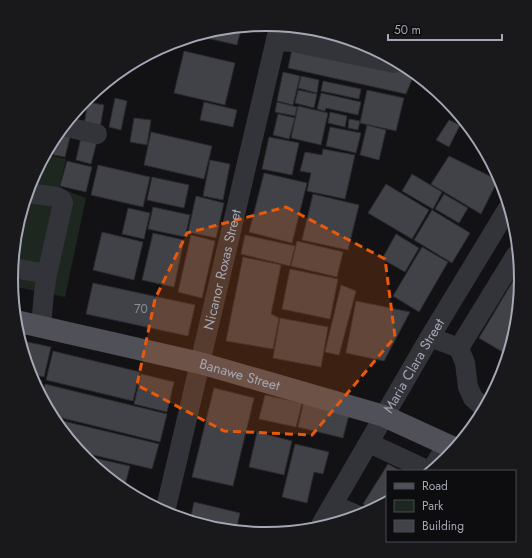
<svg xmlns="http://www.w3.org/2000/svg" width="532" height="558" font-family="Jost,sans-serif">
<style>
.green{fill:#1e2620}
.building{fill:#414247;stroke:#2c2c30}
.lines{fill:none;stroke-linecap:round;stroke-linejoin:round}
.minor{stroke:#333439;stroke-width:20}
.major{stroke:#4f5058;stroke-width:22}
.marked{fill:#e8590c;fill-opacity:0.2;stroke:#e8590c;stroke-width:3;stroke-dasharray:8 5;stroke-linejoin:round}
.labels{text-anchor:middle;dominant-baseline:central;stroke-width:3;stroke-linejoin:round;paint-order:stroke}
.number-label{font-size:12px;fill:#8b8e99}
.street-label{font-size:14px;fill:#a4a7b4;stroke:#0d0d0f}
.rim{fill:none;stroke:#a4a7b4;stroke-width:2}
</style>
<rect width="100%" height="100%" fill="#121214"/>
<!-- green -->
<path class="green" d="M 48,155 L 66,159 L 59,188 L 86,198 L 65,297 L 12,286 L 11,279 L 31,181 Z"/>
<!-- building -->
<g class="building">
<path d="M 241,29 L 237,45 L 202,37 Z"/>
<path d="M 296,30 L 364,44 L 386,58 L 293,40 Z"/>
<path d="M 293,45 L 402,69 L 413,77 L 406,94 L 288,68 Z"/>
<path d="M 184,51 L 235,63 L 225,105 L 174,93 Z"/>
<path d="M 283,72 L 300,76 L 293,105 L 277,101 Z"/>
<path d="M 301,76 L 319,80 L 317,93 L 298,88 Z"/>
<path d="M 323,81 L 361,89 L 359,99 L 321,91 Z"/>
<path d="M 298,90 L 317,94 L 314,108 L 295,103 Z"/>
<path d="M 367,90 L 404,98 L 396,131 L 360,123 Z"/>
<path d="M 321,93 L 361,102 L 358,115 L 326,108 L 325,111 L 317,109 Z"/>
<path d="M 115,98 L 127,101 L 121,130 L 109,127 Z"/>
<path d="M 88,102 L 104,105 L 100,128 L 84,125 Z"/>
<path d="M 204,102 L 237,110 L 233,127 L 200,120 Z"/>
<path d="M 277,102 L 297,107 L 295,116 L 275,112 Z"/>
<path d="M 298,106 L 328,113 L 321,145 L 291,138 Z"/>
<path d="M 330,112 L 347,116 L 345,127 L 328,123 Z"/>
<path d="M 278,114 L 295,118 L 289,139 L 273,135 Z"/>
<path d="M 134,118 L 151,120 L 147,145 L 130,142 Z"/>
<path d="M 349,119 L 360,121 L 358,130 L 348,128 Z"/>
<path d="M 449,120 L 460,125 L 449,147 L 436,140 Z"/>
<path d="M 367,125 L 386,130 L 379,160 L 360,155 Z"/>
<path d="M 330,127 L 361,133 L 356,153 L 326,146 Z"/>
<path d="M 64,131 L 71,133 L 65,157 L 49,154 Z"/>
<path d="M 151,132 L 212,146 L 204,179 L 144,165 Z"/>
<path d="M 82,133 L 98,137 L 91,164 L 76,160 Z"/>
<path d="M 269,137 L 299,143 L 292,175 L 262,169 Z"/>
<path d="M 323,149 L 355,155 L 345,199 L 307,191 L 311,173 L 300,171 L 305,152 L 322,155 Z"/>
<path d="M 449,156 L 498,180 L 481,214 L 431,184 Z"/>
<path d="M 210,160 L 230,164 L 223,200 L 203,196 Z"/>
<path d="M 67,161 L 92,167 L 86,192 L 60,186 Z"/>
<path d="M 98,165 L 150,177 L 143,207 L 91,195 Z"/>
<path d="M 264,173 L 307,183 L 292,243 L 249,232 Z"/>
<path d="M 412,174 L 442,192 L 433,209 L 402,191 Z"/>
<path d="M 152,177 L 189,185 L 184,208 L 147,200 Z"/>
<path d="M 386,184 L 429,210 L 412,239 L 368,213 Z"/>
<path d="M 313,194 L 359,205 L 348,250 L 302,240 Z"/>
<path d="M 444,194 L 468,208 L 459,223 L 435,209 Z"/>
<path d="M 196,196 L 224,203 L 216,238 L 188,232 Z"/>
<path d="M 153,207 L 190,215 L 185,237 L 148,229 Z"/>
<path d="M 128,208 L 150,213 L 144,239 L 122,234 Z"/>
<path d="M 432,210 L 470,233 L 452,263 L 414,240 Z"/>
<path d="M 102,232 L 143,242 L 134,280 L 93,270 Z"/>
<path d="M 153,233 L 184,240 L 174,287 L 142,280 Z"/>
<path d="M 396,234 L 419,248 L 405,272 L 382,259 Z"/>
<path d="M 191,235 L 215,241 L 202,298 L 178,292 Z"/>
<path d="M 245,235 L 295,246 L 290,266 L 241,254 Z"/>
<path d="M 297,241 L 343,252 L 337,277 L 291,266 Z"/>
<path d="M 422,247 L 448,262 L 419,312 L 393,296 Z"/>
<path d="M 243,257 L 281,265 L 271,314 L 279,318 L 273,349 L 226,341 Z"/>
<path d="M 290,269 L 338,279 L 330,319 L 282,309 Z"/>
<path d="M 519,271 L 521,279 L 506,354 L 479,338 Z"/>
<path d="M 93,283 L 195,305 L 188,336 L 86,314 Z"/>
<path d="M 341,285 L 356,291 L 339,355 L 325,352 Z"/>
<path d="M 356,301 L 410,312 L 384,361 L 346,353 Z"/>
<path d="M 280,318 L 328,327 L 321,367 L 273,358 Z"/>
<path d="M 23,341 L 51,347 L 44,377 L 30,373 Z"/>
<path d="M 53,351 L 140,372 L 133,401 L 46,380 Z"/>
<path d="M 141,374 L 174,382 L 167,412 L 134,404 Z"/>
<path d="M 32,379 L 42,381 L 40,391 Z"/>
<path d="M 45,384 L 167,414 L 160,442 L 58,417 L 42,394 Z"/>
<path d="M 214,388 L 254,398 L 233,486 L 192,477 Z"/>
<path d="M 265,395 L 302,403 L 296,427 L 259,419 Z"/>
<path d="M 304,400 L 350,411 L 343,438 L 298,427 Z"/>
<path d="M 59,420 L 159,444 L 152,469 L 81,452 Z"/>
<path d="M 257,432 L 292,441 L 284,475 L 249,467 Z"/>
<path d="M 295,444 L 329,452 L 323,474 L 314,472 L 307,503 L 282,497 Z"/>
<path d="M 85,456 L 130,466 L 125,485 L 86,459 Z"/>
<path d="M 388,464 L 401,471 L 387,471 L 387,499 L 372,509 L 363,504 Z"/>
<path d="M 194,502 L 240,513 L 237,526 L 191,516 Z"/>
<path d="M 181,515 L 234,528 L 181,517 Z"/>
</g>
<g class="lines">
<!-- minor -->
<g class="minor">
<path d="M 276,41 L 293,42 L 394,63"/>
<path d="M 67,127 L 97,134"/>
<path d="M 13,268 L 47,274 L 63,203 L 61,199 L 57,197 L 28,193"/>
<path d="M 41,326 L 44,293 L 47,274"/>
<path d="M 430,337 L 459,348 L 465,363 L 468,387 L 473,398 L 482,406"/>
<path d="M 459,348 L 516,255"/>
<path d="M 369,443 L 429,471"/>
<path d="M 432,469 L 448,444"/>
<path d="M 333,505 L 359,516"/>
<path id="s1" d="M 165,512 L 279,27"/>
<path id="s2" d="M 322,523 L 430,337 L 507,210"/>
</g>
<!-- major -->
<path class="major" id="s3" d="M 20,322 L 200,363 L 384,416 L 454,448"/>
</g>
<!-- marked area -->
<path class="marked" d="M 286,207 L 385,259 L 395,337 L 312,435 L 224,431 L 137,385 L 155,299 L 187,233 Z"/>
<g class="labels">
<!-- number labels -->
<g class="number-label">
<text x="141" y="309">70</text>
</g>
<!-- street labels -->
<g class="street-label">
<text stroke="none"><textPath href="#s1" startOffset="249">Nicanor Roxas Street</textPath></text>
<text stroke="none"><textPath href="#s2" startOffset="182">Maria Clara Street</textPath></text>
<text stroke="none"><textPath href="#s3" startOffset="226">Banawe Street</textPath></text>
</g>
</g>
<!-- crop -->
<path d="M0 0H532V558H0ZM18 279a248 248 0 1 1 496 0a248 248 0 1 1-496 0Z" fill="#19191c" fill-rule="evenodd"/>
<path class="rim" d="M18 279a248 248 0 1 1 496 0a248 248 0 1 1-496 0Z"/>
<!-- legend -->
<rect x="386" y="470" width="130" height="72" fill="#0d0d0f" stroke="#494b51"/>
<rect x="394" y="483" width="20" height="6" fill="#4f5058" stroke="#494b51"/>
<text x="422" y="490" font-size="12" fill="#a4a7b4">Road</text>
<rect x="394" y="500" width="20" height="12" fill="#1e2620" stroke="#494b51"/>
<text x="422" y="510" font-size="12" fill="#a4a7b4">Park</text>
<rect x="394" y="520" width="20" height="12" fill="#414247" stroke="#494b51"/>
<text x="422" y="530" font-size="12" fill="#a4a7b4">Building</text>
<!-- scale -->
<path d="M388 34v6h114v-6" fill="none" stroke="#a4a7b4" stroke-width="2"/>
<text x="394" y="34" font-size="12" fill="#a4a7b4" stroke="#0d0d0f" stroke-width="3" paint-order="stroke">50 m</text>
</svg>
